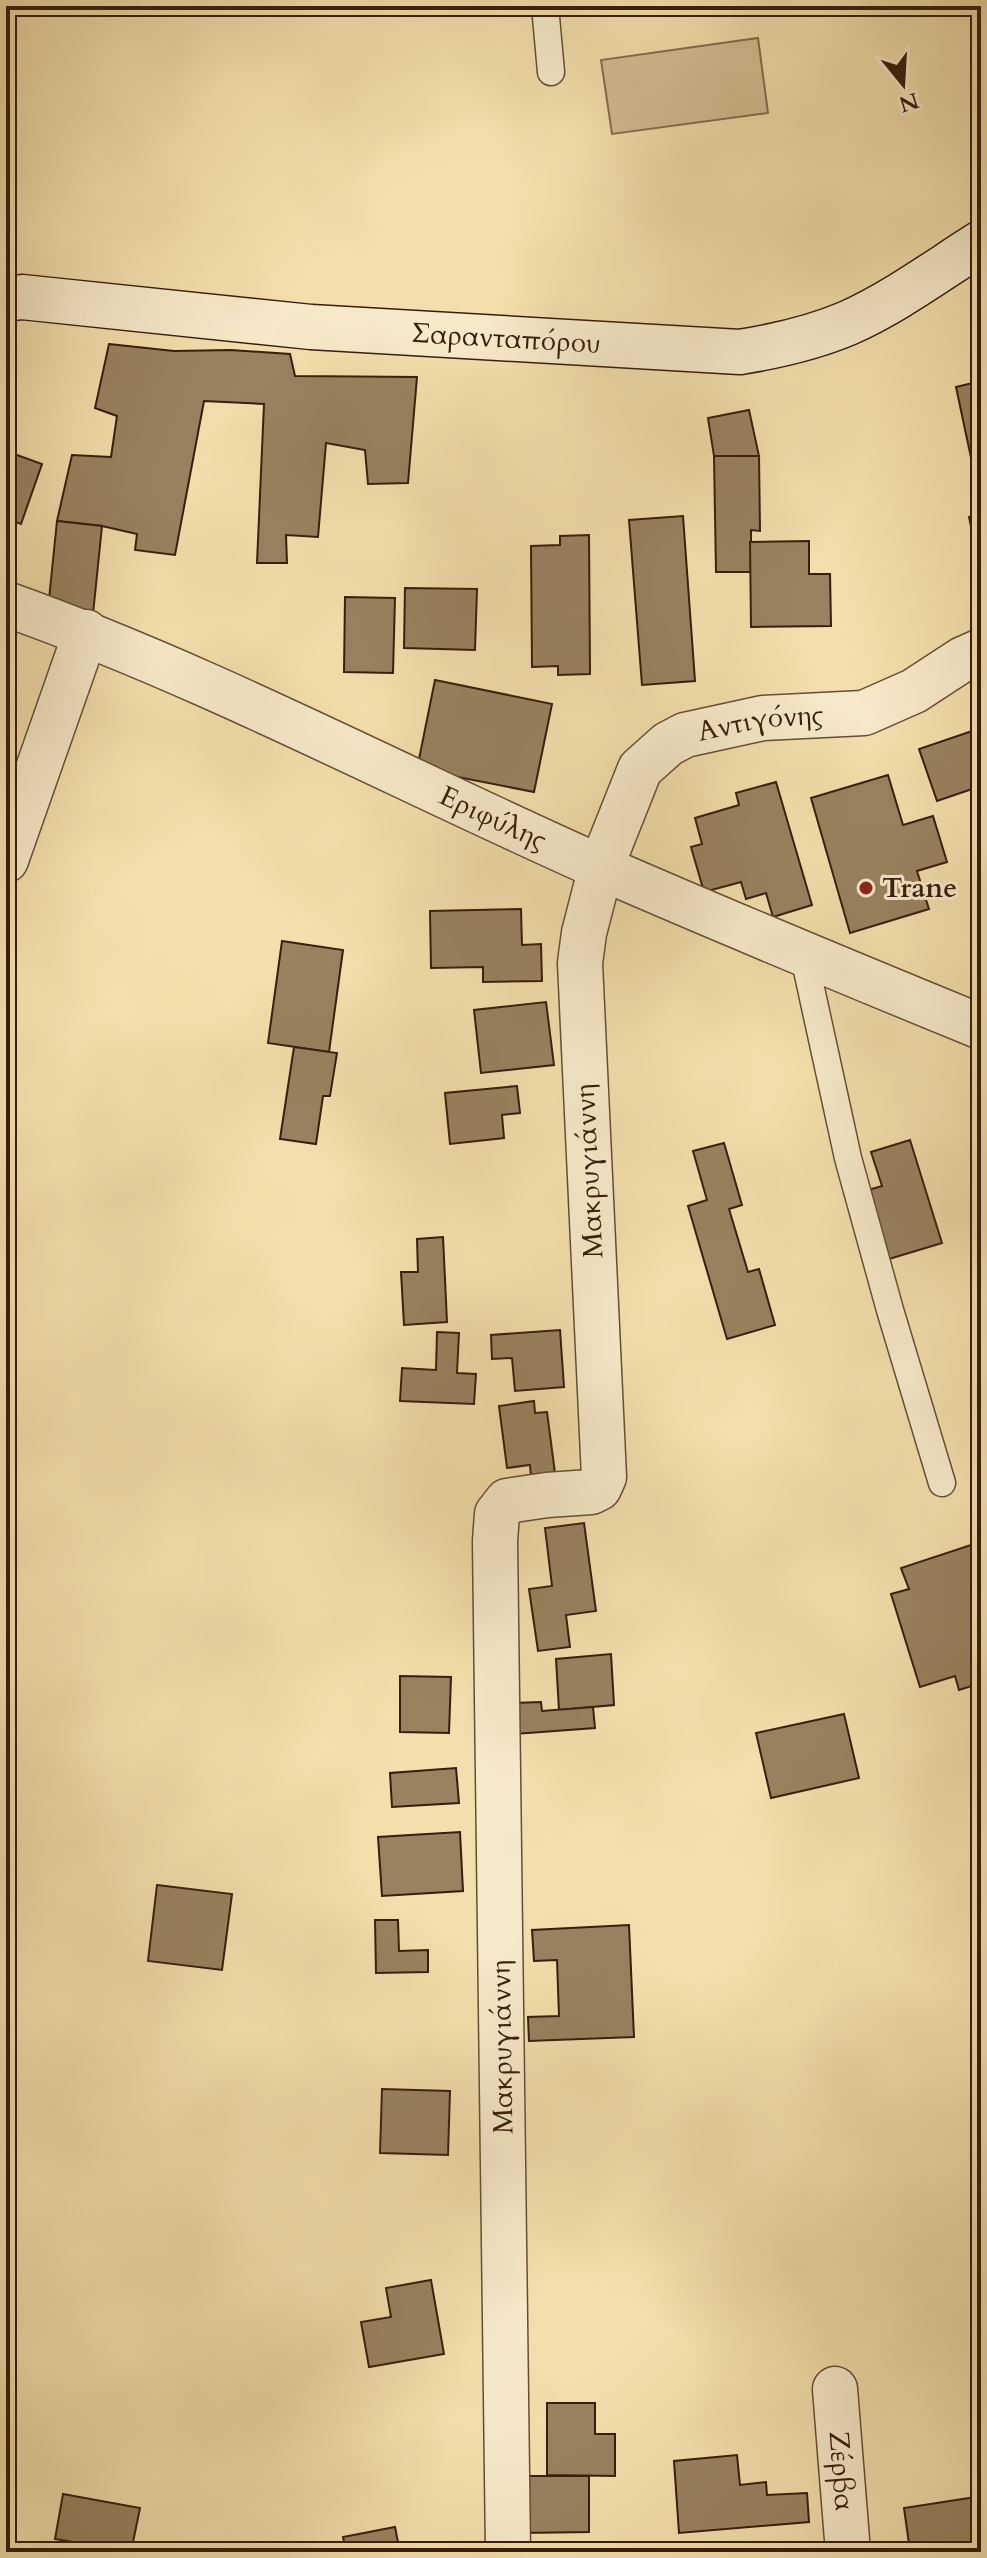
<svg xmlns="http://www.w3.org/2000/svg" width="987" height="2558" font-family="Cardo,serif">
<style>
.green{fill:#d3be92;stroke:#856e50;stroke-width:2}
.building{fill:#998260;stroke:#371d0d;stroke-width:2}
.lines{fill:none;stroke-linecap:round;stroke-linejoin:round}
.lane-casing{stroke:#664e35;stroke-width:29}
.street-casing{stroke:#664e35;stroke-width:47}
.secondary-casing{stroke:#371d0d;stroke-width:47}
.lane{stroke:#f7eaca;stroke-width:26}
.street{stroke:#f7eaca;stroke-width:44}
.secondary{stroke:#f7eaca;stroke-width:44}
.poi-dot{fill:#8f2418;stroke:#f7eaca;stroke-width:3}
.labels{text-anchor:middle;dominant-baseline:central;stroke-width:6;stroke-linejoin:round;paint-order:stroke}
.street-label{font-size:28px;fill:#371d0d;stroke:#f7eaca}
.poi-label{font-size:28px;font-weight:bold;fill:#371d0d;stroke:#f7eaca;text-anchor:start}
</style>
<rect width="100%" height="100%" fill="#f3dfad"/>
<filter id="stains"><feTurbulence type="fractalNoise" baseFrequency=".0025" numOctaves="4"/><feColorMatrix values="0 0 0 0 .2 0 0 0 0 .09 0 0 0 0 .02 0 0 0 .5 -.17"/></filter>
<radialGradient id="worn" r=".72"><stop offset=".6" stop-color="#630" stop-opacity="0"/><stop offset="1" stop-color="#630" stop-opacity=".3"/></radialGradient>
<!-- green -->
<path class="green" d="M 758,38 L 768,113 L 612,134 L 601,60 Z"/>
<!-- building -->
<g class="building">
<path d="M 109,344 L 174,351 L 231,350 L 290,354 L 295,376 L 417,377 L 408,483 L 368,484 L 365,450 L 326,443 L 318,537 L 286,535 L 287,563 L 257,563 L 264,404 L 204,401 L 175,555 L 135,550 L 137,534 L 102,526 L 57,521 L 72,455 L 111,457 L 117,416 L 95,408 Z"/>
<path d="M 981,381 L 981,465 L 973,467 L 956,387 Z"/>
<path d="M 749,410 L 759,456 L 714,456 L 708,418 Z"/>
<path d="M 6,451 L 42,464 L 21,524 L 6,518 Z"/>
<path d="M 714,456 L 759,456 L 760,531 L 751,530 L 751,572 L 716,572 Z"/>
<path d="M 981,493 L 981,574 L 969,517 L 980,514 L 976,494 Z"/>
<path d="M 683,516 L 695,681 L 642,685 L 629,520 Z"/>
<path d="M 57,521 L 102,526 L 93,614 L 48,609 Z"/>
<path d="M 589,535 L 590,674 L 558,675 L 558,666 L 532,667 L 531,546 L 560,545 L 560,536 Z"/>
<path d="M 809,541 L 809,574 L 830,574 L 831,626 L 751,627 L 750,542 Z"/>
<path d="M 405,588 L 477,589 L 475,650 L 404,648 Z"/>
<path d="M 345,597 L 395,598 L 393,673 L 344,672 Z"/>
<path d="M 435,680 L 552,704 L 534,792 L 417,769 Z"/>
<path d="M 981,728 L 981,786 L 937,801 L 919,749 Z"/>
<path d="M 888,775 L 903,825 L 933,816 L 947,862 L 917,871 L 929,909 L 850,933 L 811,798 Z"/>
<path d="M 776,782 L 812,905 L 773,917 L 766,893 L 746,899 L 741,882 L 704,892 L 691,847 L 702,844 L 695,818 L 739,805 L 736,793 Z"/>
<path d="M 521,909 L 522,945 L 541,944 L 542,981 L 483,982 L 483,967 L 431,968 L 430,911 Z"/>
<path d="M 282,941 L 343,950 L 329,1052 L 268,1043 Z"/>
<path d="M 546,1002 L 554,1065 L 481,1073 L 474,1010 Z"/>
<path d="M 294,1047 L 337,1053 L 330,1096 L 323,1096 L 316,1144 L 280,1139 Z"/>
<path d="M 517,1086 L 520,1113 L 502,1115 L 504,1138 L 450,1144 L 445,1093 Z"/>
<path d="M 910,1140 L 942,1243 L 889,1259 L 868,1190 L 882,1186 L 871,1152 Z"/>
<path d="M 724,1143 L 742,1205 L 729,1209 L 748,1272 L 759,1269 L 775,1325 L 727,1339 L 688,1206 L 707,1200 L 693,1151 Z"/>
<path d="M 443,1237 L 447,1322 L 404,1325 L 401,1272 L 418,1272 L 417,1239 Z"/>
<path d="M 560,1330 L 564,1387 L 515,1391 L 512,1358 L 492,1359 L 491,1335 Z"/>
<path d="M 437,1332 L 459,1333 L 457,1373 L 476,1374 L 474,1404 L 400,1401 L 402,1368 L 436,1370 Z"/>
<path d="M 534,1401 L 535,1413 L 547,1412 L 555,1473 L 531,1477 L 530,1465 L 507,1468 L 499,1406 Z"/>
<path d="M 584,1523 L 596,1611 L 566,1615 L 570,1647 L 538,1651 L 529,1589 L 552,1586 L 545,1528 Z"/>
<path d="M 977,1543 L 981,1555 L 981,1683 L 959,1690 L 955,1676 L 920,1687 L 891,1594 L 909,1589 L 901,1568 Z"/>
<path d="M 611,1654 L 614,1705 L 559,1710 L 556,1659 Z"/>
<path d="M 400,1676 L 451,1677 L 449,1733 L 400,1732 Z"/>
<path d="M 541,1702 L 542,1711 L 593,1707 L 595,1728 L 515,1734 L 513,1703 Z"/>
<path d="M 844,1714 L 859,1778 L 771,1798 L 756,1733 Z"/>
<path d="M 456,1768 L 459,1803 L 392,1807 L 390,1773 Z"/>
<path d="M 460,1832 L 463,1891 L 382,1896 L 378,1837 Z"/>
<path d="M 157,1885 L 232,1894 L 222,1970 L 148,1961 Z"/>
<path d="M 375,1920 L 398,1920 L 399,1951 L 428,1950 L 428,1972 L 376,1973 Z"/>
<path d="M 629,1925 L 634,2037 L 529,2041 L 528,2017 L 559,2016 L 557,1960 L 534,1961 L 532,1930 Z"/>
<path d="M 382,2089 L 450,2091 L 448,2155 L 380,2153 Z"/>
<path d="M 431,2280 L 444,2354 L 369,2367 L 361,2322 L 391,2317 L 386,2288 Z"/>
<path d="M 547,2403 L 595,2403 L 595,2434 L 615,2434 L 615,2476 L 547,2475 Z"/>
<path d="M 737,2455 L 740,2485 L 766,2482 L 767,2495 L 807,2493 L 809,2522 L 679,2533 L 674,2461 Z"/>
<path d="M 522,2476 L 589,2476 L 589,2532 L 522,2533 Z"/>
<path d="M 63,2494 L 140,2508 L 131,2552 L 55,2539 Z"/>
<path d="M 976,2497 L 981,2541 L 910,2551 L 904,2508 Z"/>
<path d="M 395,2527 L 400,2552 L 346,2552 L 343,2537 Z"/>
</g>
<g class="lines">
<!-- lane casing -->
<g class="lane-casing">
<g id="lane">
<path d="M 545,6 L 551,72"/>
<path d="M 803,952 L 848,1158 L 890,1310 L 942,1483"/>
</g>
</g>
<!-- street casing -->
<g class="street-casing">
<g id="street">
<path id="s1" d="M 6,604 C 211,677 403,780 602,868 C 728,923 854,975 981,1027"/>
<path d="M 6,860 L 86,632"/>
<path id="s2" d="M 835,2389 L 848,2552"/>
<path id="s3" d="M 508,2552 L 495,1541 L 497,1514 L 507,1501 L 547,1495 L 591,1492 L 599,1488 L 604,1477 L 580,963 L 584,933 L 601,867 L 640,769 L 668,744 L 685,735 L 763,718 L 864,713 L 914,691 L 963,659 L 981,651"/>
</g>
</g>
<!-- secondary casing -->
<g class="secondary-casing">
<g id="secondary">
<path id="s4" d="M 6,299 L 22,297 L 311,327 L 740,352 C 777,346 813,338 848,323 C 895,302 938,270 981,243"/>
</g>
</g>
<!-- lane -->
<use href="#lane" class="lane"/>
<!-- street -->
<use href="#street" class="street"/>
<!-- secondary -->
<use href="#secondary" class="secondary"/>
</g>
<!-- markers -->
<circle class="poi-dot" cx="866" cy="888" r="8"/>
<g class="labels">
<!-- street labels -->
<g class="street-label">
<text stroke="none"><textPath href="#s4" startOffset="502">Σαρανταπόρου</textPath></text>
<text stroke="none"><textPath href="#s3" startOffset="2012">Αντιγόνης</textPath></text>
<text stroke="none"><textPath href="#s1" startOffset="532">Εριφύλης</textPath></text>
<text transform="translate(589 1171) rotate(-93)">Μακρυγιάννη</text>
<text transform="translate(502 2047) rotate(-91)">Μακρυγιάννη</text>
<text stroke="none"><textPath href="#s2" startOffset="82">Ζέρβα</textPath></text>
</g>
<!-- poi labels -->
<g class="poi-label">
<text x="882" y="888">Trane</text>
</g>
</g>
<!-- margin -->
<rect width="987" height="2558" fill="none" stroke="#f3dfad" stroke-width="32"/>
<rect x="8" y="8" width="971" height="2542" fill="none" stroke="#371d0d" stroke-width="4"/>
<rect x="16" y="16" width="955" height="2526" fill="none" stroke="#371d0d" stroke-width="2"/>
<!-- north arrow -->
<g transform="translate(903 84) rotate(162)" stroke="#f7eaca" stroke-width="6" paint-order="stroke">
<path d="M0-6L14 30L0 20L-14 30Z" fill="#371d0d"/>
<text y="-12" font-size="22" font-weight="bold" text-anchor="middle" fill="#371d0d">N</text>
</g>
<rect width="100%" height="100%" filter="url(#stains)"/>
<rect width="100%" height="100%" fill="url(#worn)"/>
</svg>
